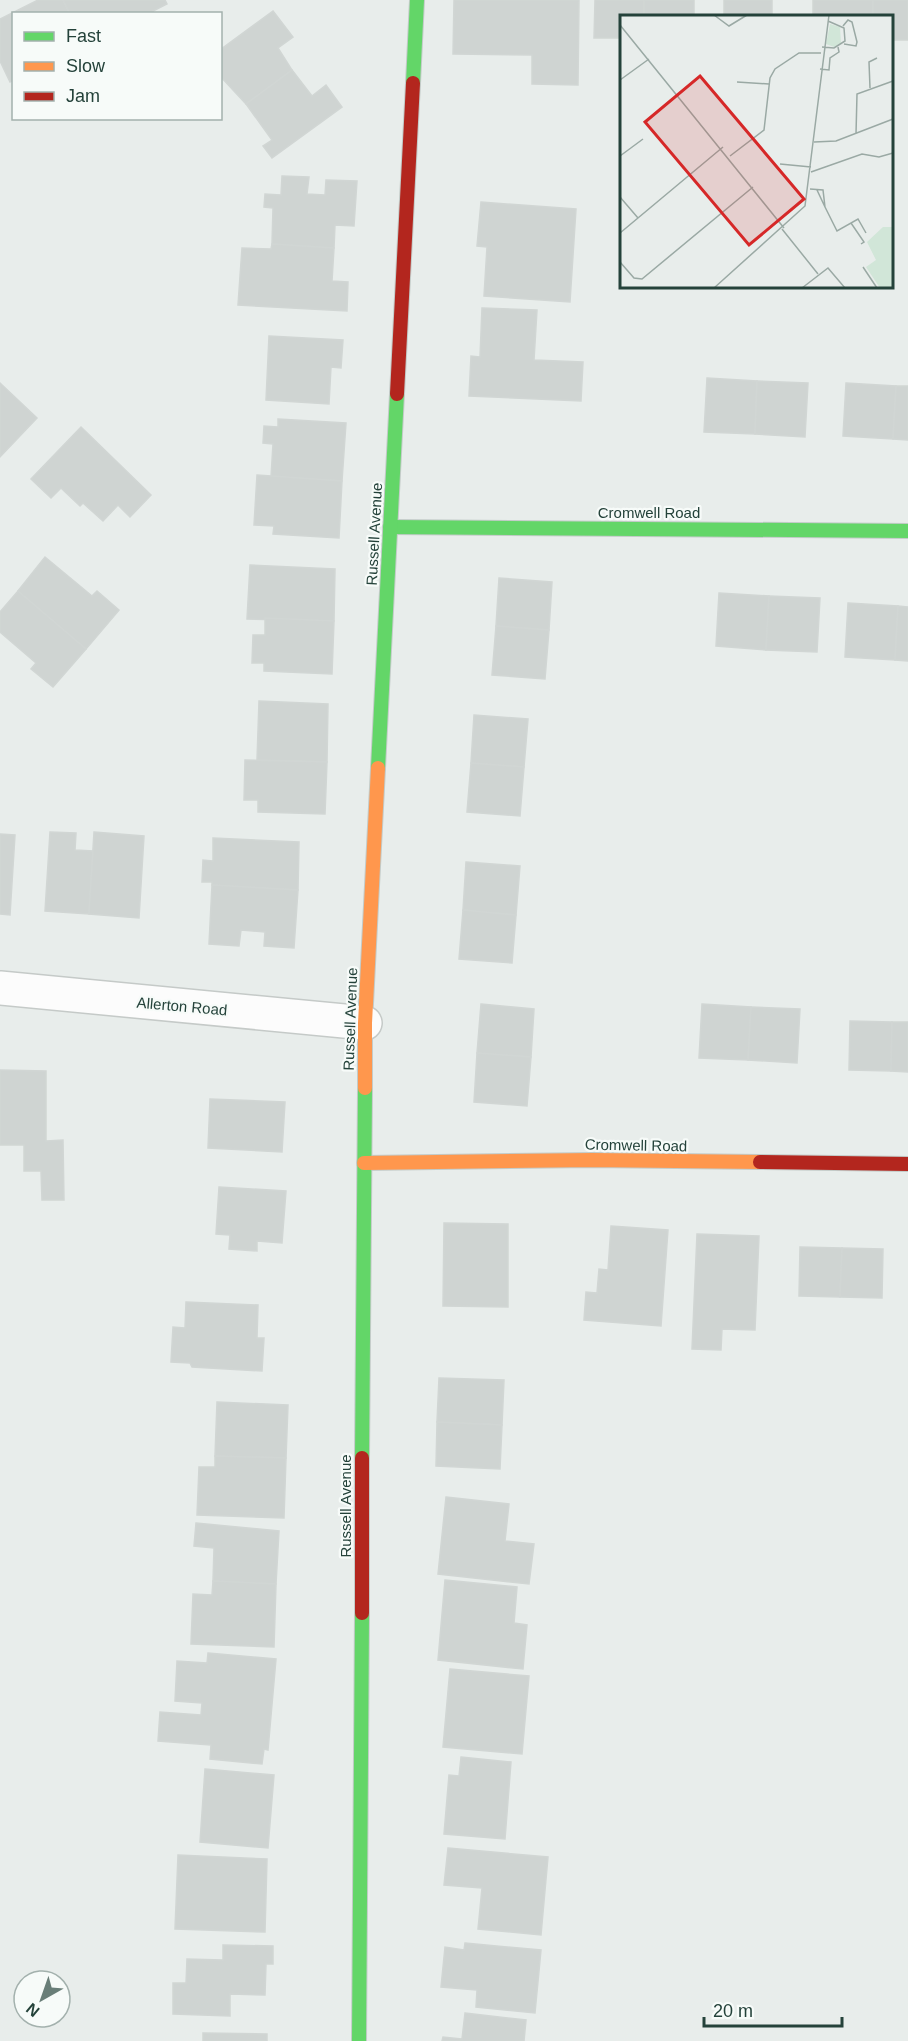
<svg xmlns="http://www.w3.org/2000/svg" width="908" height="2041" font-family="Helvetica,sans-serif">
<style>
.building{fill:#cfd4d2;stroke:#d1d6d4;stroke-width:1.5}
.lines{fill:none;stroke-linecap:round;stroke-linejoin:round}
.street-casing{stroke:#c5cac8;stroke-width:36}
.fast-casing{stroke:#c3cbc8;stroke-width:16}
.slow-casing{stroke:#c3cbc8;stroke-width:16}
.jam-casing{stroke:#c3cbc8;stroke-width:16}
.street{stroke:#fcfcfc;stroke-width:33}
.fast{stroke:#63d668;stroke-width:14}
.slow{stroke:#ff974d;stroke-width:14}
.jam{stroke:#b3261e;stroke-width:14}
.labels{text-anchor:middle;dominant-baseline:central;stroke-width:4.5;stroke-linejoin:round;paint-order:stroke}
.street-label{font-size:15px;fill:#24423a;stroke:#f7fbf9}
.inset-road{fill:none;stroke:#9aa9a4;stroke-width:1.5}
.view{fill:#d62828;fill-opacity:0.15;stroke:#d62828;stroke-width:3}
.inset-edge{fill:none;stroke:#24423a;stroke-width:3}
</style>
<rect width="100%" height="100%" fill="#e8edeb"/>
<!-- building -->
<g class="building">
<path d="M 38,0 L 63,0 L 70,14 L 14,14 L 14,80 L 10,82 L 0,61 L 0,19 Z"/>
<path d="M 63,0 L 165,0 L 167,4 L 153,11 L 154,14 L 70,14 Z"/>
<path d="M 454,0 L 579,0 L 578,85 L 532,84 L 532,55 L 453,54 Z"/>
<path d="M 595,0 L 644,0 L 644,16 L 622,16 L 622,38 L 594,38 Z"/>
<rect x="644" y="0" width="50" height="16"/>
<rect x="724" y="0" width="48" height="16"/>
<rect x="813" y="0" width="60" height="16"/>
<path d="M 873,0 L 908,0 L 908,40 L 892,40 L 892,16 L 873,16 Z"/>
<path d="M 273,11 L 293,37 L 278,48 L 292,70 L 246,104 L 220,76 L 220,50 Z"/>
<path d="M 292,70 L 312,96 L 326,85 L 342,107 L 272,158 L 263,146 L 272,140 L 246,104 Z"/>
<path d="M 282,176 L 309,177 L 307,194 L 325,195 L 326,180 L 357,181 L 354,226 L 335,225 L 334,248 L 272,244 L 273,208 L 264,207 L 265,194 L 281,195 Z"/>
<path d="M 481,202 L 576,209 L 570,302 L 484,296 L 487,247 L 477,246 Z"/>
<path d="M 272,244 L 334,248 L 332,281 L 348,282 L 347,311 L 238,305 L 242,248 L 271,249 Z"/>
<path d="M 482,308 L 537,310 L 534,360 L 583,362 L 581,401 L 469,396 L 471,356 L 480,357 Z"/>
<path d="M 269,336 L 343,340 L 341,368 L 331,367 L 329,404 L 266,400 Z"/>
<path d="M 707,378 L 757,381 L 755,434 L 704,432 Z"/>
<path d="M 757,381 L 808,383 L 805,437 L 755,434 Z"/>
<path d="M 0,383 L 37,418 L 0,457 Z"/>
<path d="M 846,383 L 896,386 L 893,439 L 843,436 Z"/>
<path d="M 896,386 L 908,386 L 908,440 L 893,439 Z"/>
<path d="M 278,419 L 346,423 L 342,481 L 271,477 L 273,444 L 263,443 L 264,426 L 278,427 Z"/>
<path d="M 81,427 L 151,495 L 130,517 L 118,505 L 103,521 L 83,503 L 80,506 L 61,488 L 51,498 L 31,479 Z"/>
<path d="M 257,475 L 342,481 L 339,538 L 273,534 L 274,526 L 254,525 Z"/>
<path d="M 45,557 L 92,596 L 97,591 L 119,610 L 86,649 L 18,591 Z"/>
<path d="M 250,565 L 335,569 L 334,621 L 247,619 Z"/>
<path d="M 499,578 L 552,582 L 549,630 L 496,626 Z"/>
<path d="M 18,591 L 86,649 L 53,687 L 31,669 L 36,663 L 0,632 L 0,612 Z"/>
<path d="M 719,593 L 769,596 L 766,650 L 716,646 Z"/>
<path d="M 769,596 L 820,598 L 817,652 L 766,650 Z"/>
<path d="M 848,603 L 898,606 L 895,660 L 845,657 Z"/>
<path d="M 898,606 L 908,607 L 908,661 L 895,660 Z"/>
<path d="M 265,618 L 334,621 L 332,674 L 264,671 L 264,663 L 252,663 L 253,635 L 265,635 Z"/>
<path d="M 496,626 L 549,630 L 545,679 L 492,675 Z"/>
<path d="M 259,701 L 328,704 L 327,762 L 257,760 Z"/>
<path d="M 474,715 L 528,719 L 524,767 L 471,763 Z"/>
<path d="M 245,760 L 327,762 L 325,814 L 258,812 L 258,800 L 244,800 Z"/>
<path d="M 471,763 L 524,767 L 520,816 L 467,812 Z"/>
<path d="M 50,832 L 76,833 L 75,850 L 93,851 L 89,914 L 45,911 Z"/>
<path d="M 94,832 L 144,836 L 139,918 L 89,914 Z"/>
<path d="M 0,834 L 15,835 L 10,915 L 0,914 Z"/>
<path d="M 213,838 L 299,842 L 298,890 L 212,885 L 212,882 L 202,882 L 203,860 L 213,861 Z"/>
<path d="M 466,862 L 520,866 L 516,915 L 463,910 Z"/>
<path d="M 212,885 L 298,890 L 294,948 L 264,946 L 265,932 L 241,930 L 239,946 L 209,944 Z"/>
<path d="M 463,910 L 516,915 L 512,963 L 459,959 Z"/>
<path d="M 481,1004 L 534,1009 L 531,1057 L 477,1053 Z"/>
<path d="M 702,1004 L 751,1007 L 748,1060 L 699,1058 Z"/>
<path d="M 751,1007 L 800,1009 L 797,1063 L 748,1060 Z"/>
<path d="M 850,1021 L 892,1022 L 891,1071 L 849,1070 Z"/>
<path d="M 892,1022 L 908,1022 L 908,1072 L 891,1071 Z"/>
<path d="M 477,1053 L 531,1057 L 527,1106 L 474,1102 Z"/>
<path d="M 0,1070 L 46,1071 L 46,1141 L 63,1140 L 64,1200 L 42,1200 L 41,1171 L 24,1171 L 24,1145 L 0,1145 Z"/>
<path d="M 210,1099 L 285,1102 L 282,1152 L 208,1148 Z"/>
<path d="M 219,1187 L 286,1191 L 282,1243 L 257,1241 L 257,1251 L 229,1249 L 230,1235 L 216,1234 Z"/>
<path d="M 444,1223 L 508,1224 L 508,1307 L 443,1306 Z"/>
<path d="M 611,1226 L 668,1230 L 661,1326 L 584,1320 L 586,1292 L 597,1293 L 599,1269 L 608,1270 Z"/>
<path d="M 697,1234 L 759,1236 L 755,1330 L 722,1329 L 721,1350 L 692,1349 Z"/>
<path d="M 800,1247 L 842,1248 L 840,1297 L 799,1296 Z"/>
<path d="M 842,1248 L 883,1249 L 882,1298 L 840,1297 Z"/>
<path d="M 186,1302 L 258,1305 L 257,1338 L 264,1338 L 262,1371 L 192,1367 L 190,1363 L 171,1362 L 173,1327 L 185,1328 Z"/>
<path d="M 439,1378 L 504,1380 L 502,1425 L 437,1422 Z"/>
<path d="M 217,1402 L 288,1405 L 286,1458 L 215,1456 Z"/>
<path d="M 437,1422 L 502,1425 L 500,1469 L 436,1466 Z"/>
<path d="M 215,1456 L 286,1458 L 284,1518 L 197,1515 L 199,1467 L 215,1467 Z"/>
<path d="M 446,1497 L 509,1504 L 505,1541 L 534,1544 L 529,1584 L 438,1574 Z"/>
<path d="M 196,1523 L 279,1531 L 276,1584 L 213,1581 L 214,1548 L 194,1546 Z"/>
<path d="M 445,1580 L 517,1587 L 514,1623 L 527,1625 L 523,1669 L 438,1660 Z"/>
<path d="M 213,1581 L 276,1584 L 274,1647 L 191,1644 L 193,1594 L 212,1595 Z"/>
<path d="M 208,1653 L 276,1659 L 268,1750 L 264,1749 L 262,1764 L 210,1759 L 211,1745 L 158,1741 L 160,1712 L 201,1715 L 202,1703 L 175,1701 L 177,1661 L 207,1663 Z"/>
<path d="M 450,1669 L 529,1676 L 522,1754 L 443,1747 Z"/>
<path d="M 461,1757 L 511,1762 L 505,1839 L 444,1834 L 449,1775 L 459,1776 Z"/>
<path d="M 205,1769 L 274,1775 L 268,1848 L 200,1842 Z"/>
<path d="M 448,1848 L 548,1857 L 541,1935 L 478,1929 L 482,1888 L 444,1885 Z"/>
<path d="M 178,1855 L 267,1859 L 265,1932 L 175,1929 Z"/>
<path d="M 465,1943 L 541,1950 L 535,2013 L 476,2007 L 477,1990 L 441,1987 L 445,1947 L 464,1950 Z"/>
<path d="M 223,1945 L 273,1946 L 273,1964 L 266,1964 L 265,1995 L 230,1994 L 230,2016 L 173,2014 L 173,1983 L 186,1983 L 187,1959 L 223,1960 Z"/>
<path d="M 465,2013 L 526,2020 L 524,2041 L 442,2041 L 443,2037 L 462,2039 Z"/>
<path d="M 203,2033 L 267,2034 L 267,2041 L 203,2041 Z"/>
</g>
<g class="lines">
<!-- street casing -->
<g class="street-casing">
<path id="street" d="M 0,988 L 365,1023"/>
</g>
<!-- fast casing -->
<g class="fast-casing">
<g id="fast">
<path d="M 413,83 L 417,0"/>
<path d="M 390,527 L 908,531"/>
<path d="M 378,768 L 397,394"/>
<path d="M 362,1458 L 365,1088"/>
<path d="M 359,2041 L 362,1613"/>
</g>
</g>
<!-- slow casing -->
<g class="slow-casing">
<g id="slow">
<path d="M 365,1088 L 365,1023 L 378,768"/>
<path d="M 364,1163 L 592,1160 L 760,1162"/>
</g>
</g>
<!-- jam casing -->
<g class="jam-casing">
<g id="jam">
<path d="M 397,394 L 413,83"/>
<path d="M 760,1162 L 908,1164"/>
<path d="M 362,1613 L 362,1458"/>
</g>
</g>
<!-- street -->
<use href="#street" class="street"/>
<!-- fast -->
<use href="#fast" class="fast"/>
<!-- slow -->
<use href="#slow" class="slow"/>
<!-- jam -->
<use href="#jam" class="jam"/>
</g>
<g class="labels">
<!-- street labels -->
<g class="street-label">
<text x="649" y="512">Cromwell Road</text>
<text transform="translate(374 534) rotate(-87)">Russell Avenue</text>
<text transform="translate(182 1006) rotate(5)">Allerton Road</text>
<text transform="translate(350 1019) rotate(-88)">Russell Avenue</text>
<text transform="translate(636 1145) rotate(1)">Cromwell Road</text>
<text transform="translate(345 1506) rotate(-90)">Russell Avenue</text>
</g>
</g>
<!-- overview -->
<g transform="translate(620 15)">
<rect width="273" height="273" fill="#e8edeb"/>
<path d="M 210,9 L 220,12 L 221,29 L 214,32 L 206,29 ZM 263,212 L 273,212 L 273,273 L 260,273 L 246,252 L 256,245 L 247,227 Z" fill="#d1e6d8"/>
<path class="inset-road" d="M 94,0 L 109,11 L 127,0M 0,10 L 164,213M 223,11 L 228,5 L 232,7 L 237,27 L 236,31 L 224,29M 202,32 L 214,33 L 225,26 L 224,13 L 208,6M 200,54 L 209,55 L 210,43 L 219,37 L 218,32M 0,65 L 29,44M 117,67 L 149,69M 250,73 L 249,47 L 257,43M 236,119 L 237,79 L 273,66M 194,127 L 216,126 L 273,104M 0,141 L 23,124M 110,141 L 144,115 L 150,63 L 155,54 L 179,38 L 201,38M 160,149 L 191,152M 191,157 L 242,139 L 259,142 L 273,138M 190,174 L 203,175 L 205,192 L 197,175M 0,182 L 18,203M 205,192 L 217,216 L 238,204 L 246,218M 231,208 L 244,227 L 241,229M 162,214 L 198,259M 0,218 L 103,132M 0,247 L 14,263 L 22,264 L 133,172M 243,252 L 257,273M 94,273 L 185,191 L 209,0M 182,273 L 208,253 L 225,273"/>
<path class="view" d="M 80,61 L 184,184 L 129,230 L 25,107 Z"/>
<rect width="273" height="273" class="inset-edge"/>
</g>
<!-- legend -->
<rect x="12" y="12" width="210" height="108" fill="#f7fbf9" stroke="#a3b1ad" stroke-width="1.5"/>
<rect x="24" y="32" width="30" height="9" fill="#63d668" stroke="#a3b1ad" stroke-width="1.5"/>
<text x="66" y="42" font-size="18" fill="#24423a">Fast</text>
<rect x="24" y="62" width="30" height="9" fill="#ff974d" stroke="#a3b1ad" stroke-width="1.5"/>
<text x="66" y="72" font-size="18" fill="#24423a">Slow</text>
<rect x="24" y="92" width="30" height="9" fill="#b3261e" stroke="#a3b1ad" stroke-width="1.5"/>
<text x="66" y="102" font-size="18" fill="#24423a">Jam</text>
<!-- north arrow -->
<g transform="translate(42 1999) rotate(220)"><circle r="28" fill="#f7fbf9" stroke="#a3b1ad" stroke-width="1.5"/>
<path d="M0-4.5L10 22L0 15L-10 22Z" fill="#697e78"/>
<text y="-9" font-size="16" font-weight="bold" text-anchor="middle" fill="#24423a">N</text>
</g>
<!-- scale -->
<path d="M704 2017v9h138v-9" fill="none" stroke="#24423a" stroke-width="3"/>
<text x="713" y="2017" font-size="18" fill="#24423a" stroke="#f7fbf9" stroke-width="4.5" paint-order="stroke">20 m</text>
</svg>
